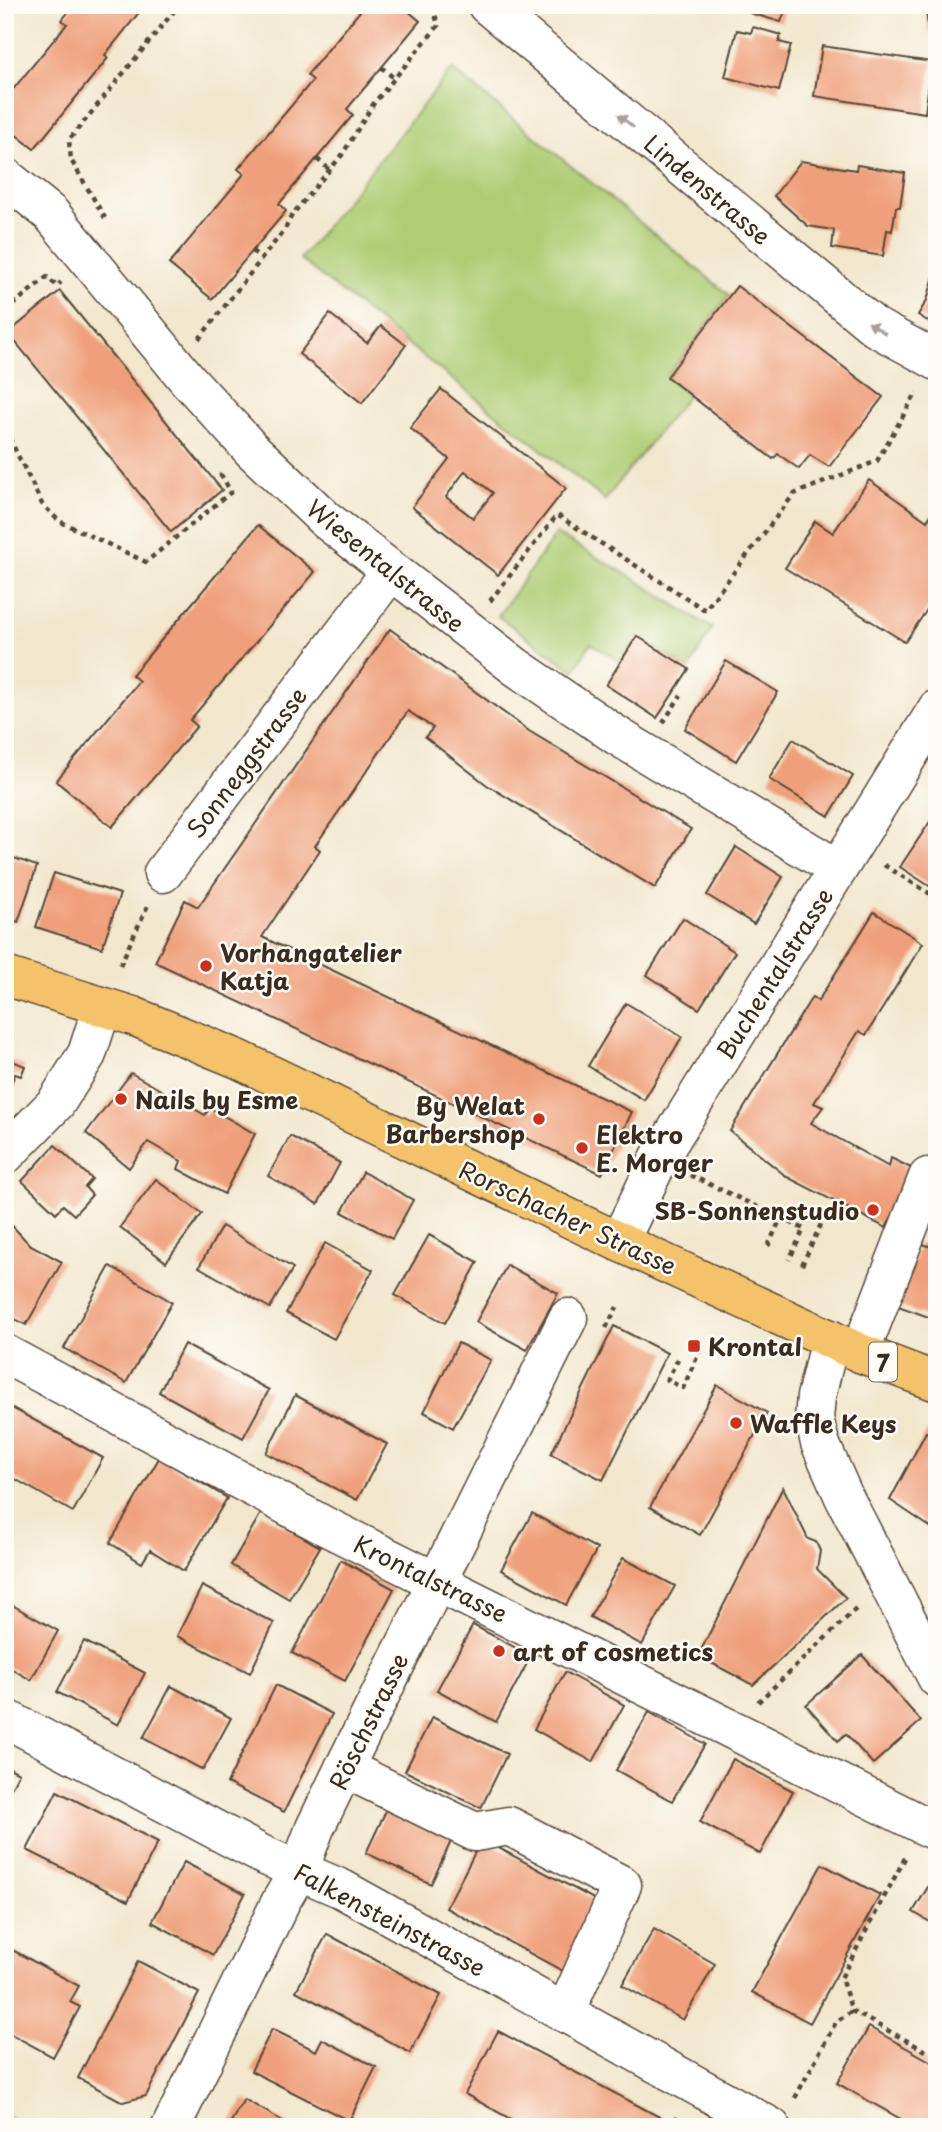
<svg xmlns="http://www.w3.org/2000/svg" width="942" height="2132" viewBox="0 0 942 2132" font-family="'Playpen Sans',sans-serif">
	<rect width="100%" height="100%" fill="#fdfcf7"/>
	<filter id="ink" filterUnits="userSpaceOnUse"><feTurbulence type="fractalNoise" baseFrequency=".0143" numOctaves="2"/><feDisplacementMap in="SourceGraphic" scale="14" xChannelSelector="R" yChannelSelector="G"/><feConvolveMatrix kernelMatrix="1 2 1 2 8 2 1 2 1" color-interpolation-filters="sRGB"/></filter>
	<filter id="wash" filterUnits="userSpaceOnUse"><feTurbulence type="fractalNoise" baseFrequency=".00686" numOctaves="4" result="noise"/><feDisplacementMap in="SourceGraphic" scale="28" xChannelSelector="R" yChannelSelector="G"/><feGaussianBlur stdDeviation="1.57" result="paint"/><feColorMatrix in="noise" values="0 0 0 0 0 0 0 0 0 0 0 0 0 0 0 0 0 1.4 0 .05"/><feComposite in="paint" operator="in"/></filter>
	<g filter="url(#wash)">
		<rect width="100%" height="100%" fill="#f2e7cd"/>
		<!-- green -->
		<g fill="#afcd74" stroke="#757c49" stroke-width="2">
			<polygon points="452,69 729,295 667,377 688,395 605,500 300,259"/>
			<polygon points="556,534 628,575 712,628 689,669 637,636 621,662 591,643 574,671 498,616"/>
		</g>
		<g id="blocks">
			<!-- building -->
			<g fill="#ef9f79" fill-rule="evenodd">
				<polygon points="74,5 145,5 105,55 108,58 34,149 5,126 5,99 67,24 62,20"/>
				<polygon points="365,5 401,5 420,21 347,109 353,115 279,204 286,211 212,299 169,264 244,174 238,169 313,80 307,75"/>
				<polygon points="753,5 787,5 781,22 750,13"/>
				<polygon points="925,5 937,5 937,31 929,32"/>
				<polygon points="753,27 781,35 779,42 791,45 779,91 725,77 737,30 751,33"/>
				<polygon points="822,46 932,62 925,113 814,96"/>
				<polygon points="801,161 856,170 857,165 905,173 900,207 896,207 892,231 887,230 883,256 832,248 834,230 808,226 774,196"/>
				<polygon points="937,266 937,327 918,315 927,300"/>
				<polygon points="737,286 883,397 829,467 810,455 799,469 778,454 773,459 667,377"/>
				<polygon points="60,291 222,490 171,532 8,333"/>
				<polygon points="330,314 367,343 381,326 406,345 362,403 299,354"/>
				<path d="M441,389L566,488L498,575L412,507L449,459L410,428ZM465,471L493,493L473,518L446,497Z"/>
				<polygon points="869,480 927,521 937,506 937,595 905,642 785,568 815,521 833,533"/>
				<polygon points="258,525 315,572 190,720 197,726 112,827 56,781 139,681 132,675"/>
				<polygon points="390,629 529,731 691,829 655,888 487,785 425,737 433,728 408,711 315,846 320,850 262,937 632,1112 602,1174 155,962 185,900 198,907"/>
				<polygon points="637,636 689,669 657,718 606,685"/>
				<polygon points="726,661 778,692 736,761 685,729"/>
				<polygon points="793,739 853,776 829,816 769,779"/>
				<polygon points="937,811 937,891 900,867"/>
				<polygon points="736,847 783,877 754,924 707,895"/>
				<polygon points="5,855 37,866 18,922 5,917"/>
				<polygon points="54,873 120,894 102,948 36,927"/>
				<polygon points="874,912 923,943 866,1035 859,1031 814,1103 823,1107 811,1123 889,1167 891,1158 917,1171 886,1228 787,1177 730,1131 812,997 818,1001"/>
				<polygon points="683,918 735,952 699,1009 647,975"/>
				<polygon points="626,1003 682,1037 644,1100 588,1066"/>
				<polygon points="5,1058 25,1066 21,1076 15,1074 8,1091 5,1090"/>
				<polygon points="131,1073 205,1115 210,1108 255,1134 224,1194 178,1169 181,1161 148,1142 129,1168 86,1133"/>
				<polygon points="290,1136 340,1163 318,1204 268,1176"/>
				<polygon points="55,1145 92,1179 85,1187 92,1195 74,1215 63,1205 56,1213 22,1181"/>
				<polygon points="363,1172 413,1200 392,1239 342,1212"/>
				<polygon points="156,1179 202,1214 166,1262 120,1227"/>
				<polygon points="5,1218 29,1244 62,1262 26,1325 5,1314"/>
				<polygon points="222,1226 293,1268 270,1308 199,1267"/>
				<polygon points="429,1235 478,1262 445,1323 395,1295"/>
				<polygon points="325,1243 373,1270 334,1339 286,1313"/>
				<polygon points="920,1243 937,1249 937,1320 898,1306"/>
				<polygon points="507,1265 558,1293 527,1350 476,1322"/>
				<polygon points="110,1266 172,1302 126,1383 64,1348"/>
				<polygon points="614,1326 667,1353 603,1480 551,1454"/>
				<polygon points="458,1343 491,1360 453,1428 424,1412"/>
				<polygon points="184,1344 269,1390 243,1438 159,1392"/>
				<polygon points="717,1385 767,1413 700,1535 650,1507"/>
				<polygon points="295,1395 387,1444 357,1500 266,1453"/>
				<polygon points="5,1404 103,1458 73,1512 8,1475 5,1480"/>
				<polygon points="926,1432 937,1435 936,1531 890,1500"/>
				<polygon points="159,1458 227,1498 184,1571 150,1550 142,1563 110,1543"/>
				<polygon points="783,1487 808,1539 816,1542 820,1551 817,1569 846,1598 753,1685 698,1656"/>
				<polygon points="261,1513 320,1547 289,1599 231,1565"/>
				<polygon points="532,1513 597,1549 566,1605 501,1570"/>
				<polygon points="623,1558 675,1586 642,1645 590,1617"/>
				<polygon points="341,1560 394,1589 345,1681 292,1653"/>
				<polygon points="202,1586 274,1623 250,1673 177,1636"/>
				<polygon points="5,1601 58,1631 31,1680 5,1665"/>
				<polygon points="473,1625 531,1656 496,1722 437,1690"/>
				<polygon points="84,1641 145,1673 118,1725 57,1692"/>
				<polygon points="862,1655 921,1721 873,1764 846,1734 838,1741 806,1705"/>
				<polygon points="565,1672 624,1705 593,1762 534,1729"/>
				<polygon points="276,1685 332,1714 284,1812 227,1783"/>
				<polygon points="171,1686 231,1718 203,1770 143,1738"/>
				<polygon points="649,1712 705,1744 672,1801 616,1770"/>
				<polygon points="432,1717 507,1754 481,1808 405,1771"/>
				<polygon points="733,1759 793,1791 760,1854 700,1822"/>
				<polygon points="5,1766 19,1773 5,1800"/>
				<polygon points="57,1791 158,1842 128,1901 27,1850"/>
				<polygon points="391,1800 456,1831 431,1884 366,1853"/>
				<polygon points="482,1839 605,1905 568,1974 446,1908"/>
				<polygon points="184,1862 245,1894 213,1955 152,1922"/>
				<polygon points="822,1864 880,1895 810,2023 752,1992"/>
				<polygon points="937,1872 937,1926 913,1912"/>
				<polygon points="654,1929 715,1964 683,2020 622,1985"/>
				<polygon points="327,1934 441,1995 410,2053 296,1991"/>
				<polygon points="5,1946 79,1986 70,2002 80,2007 53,2057 5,2031"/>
				<polygon points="138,1961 199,1993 146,2096 123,2102 78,2078"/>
				<polygon points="869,2027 937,2065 937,2127 915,2127 837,2083"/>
				<polygon points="272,2029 316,2051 322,2039 376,2067 349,2121 251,2071"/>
				<polygon points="498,2031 667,2121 664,2127 525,2127 465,2094"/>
				<polygon points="244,2099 293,2127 228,2127"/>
				<polygon points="5,2113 29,2127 5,2127"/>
			</g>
		</g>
	</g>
	<g filter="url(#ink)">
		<use href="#blocks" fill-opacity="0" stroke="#564638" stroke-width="2"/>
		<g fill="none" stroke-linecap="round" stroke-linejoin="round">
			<!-- minor casing -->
			<g stroke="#564638" stroke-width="41">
				<g id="minor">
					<polyline points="487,5 875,327 937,361"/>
					<polyline points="5,177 51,214 188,380 251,449 325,519 516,667 619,737 838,869"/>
					<polyline points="163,873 391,571"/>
					<polyline points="5,1155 56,1103 87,1054 102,1007"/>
					<polyline points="619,1242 660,1157 937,709"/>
					<polyline points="830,1339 816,1397 814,1418 820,1443 844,1497 937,1678"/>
					<polyline points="860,1353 928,1177 937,1179"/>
					<polyline points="5,1354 323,1525 937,1832"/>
					<polyline points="5,1718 263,1855 342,1889 771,2127"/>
					<polyline points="344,1768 475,1832 509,1826 622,1885 565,2013"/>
					<polyline points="171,2127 281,1901 299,1870 315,1828 344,1768 568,1318"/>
				</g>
			</g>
			<!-- major casing -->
			<g stroke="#564638" stroke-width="41">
				<polyline id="major" points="5,976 133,1016 238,1059 619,1242 860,1353 937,1382"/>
			</g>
			<!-- path -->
			<g stroke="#564638" stroke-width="4.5" stroke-dasharray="5 5" stroke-linecap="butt">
				<polyline points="381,67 394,78"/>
				<polyline points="317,159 329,169"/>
				<polyline points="105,218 71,160 69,140 179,5"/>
				<polyline points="252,251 261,258"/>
				<polyline points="5,311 47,277 57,286 61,282"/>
				<polyline points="199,339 285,229 292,215 342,155 374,103 438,26 433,5"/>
				<polyline points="5,429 42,504 59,521 146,562 231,492 221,475 223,474"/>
				<polyline points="490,601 557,515 705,610 794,494 877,461 917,392"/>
				<polyline points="663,723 681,695"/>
				<polyline points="884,865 937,898"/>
				<polyline points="120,965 148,905"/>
				<polyline points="690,1175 804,1229 789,1260"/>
				<polyline points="768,1246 781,1218"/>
				<polyline points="802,1265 823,1220"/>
				<polyline points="606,1328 617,1307"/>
				<polyline points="678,1359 667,1380 683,1388 702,1346"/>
				<polyline points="758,1702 858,1607"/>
				<polyline points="905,1858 841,1978 852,2011 926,2051"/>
				<polyline points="795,2098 836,2022 852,2011"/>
				<polyline points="672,2127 677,2117"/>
			</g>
			<!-- minor -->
			<use href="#minor" stroke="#fff" stroke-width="38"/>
			<!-- major -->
			<use href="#major" stroke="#f4c26a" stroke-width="38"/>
		</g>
		<!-- one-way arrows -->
		<defs><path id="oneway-solid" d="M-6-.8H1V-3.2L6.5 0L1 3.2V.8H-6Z" transform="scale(1.75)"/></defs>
		<g fill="#a79f9a">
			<use href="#oneway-solid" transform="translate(626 121) rotate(-140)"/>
			<use href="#oneway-solid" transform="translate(877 328) rotate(-147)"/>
		</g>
	</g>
	<!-- markers -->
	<g fill="#c8321e" stroke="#fdfcf7" stroke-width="2.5">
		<circle cx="206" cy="966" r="7"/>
		<circle cx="121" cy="1099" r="7"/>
		<circle cx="539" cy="1119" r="7"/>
		<circle cx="582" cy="1148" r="7"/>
		<circle cx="873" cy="1210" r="7"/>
		<rect x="687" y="1339" width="14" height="14" rx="3.5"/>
		<circle cx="736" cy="1423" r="7"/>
		<circle cx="499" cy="1651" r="7"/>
	</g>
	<g text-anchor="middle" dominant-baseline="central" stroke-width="5" stroke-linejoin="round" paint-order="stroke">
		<!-- shield labels -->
		<rect fill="#fdfcf7" stroke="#75695f" stroke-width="2" x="869" y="1342.5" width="28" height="39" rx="5"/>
		<g font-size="23" font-weight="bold" fill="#3b2a1e">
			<text x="883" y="1362">7</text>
		</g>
		<!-- street labels -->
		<g font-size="24" fill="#3b2a1e" stroke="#fdfcf7">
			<text transform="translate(708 189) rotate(40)">Lindenstrasse</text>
			<text transform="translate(386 565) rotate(39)">Wiesentalstrasse</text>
			<text transform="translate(246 762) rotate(-53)">Sonneggstrasse</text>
			<text transform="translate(774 973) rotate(-58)">Buchentalstrasse</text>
			<text transform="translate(568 1217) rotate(25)">Rorschacher Strasse</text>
			<text transform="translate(431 1578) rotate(26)">Krontalstrasse</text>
			<text transform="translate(368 1721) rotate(-64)">Röschstrasse</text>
			<text transform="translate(390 1919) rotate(28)">Falkensteinstrasse</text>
		</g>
		<!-- poi labels -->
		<g font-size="24" font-weight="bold" fill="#3b2a1e" stroke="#fdfcf7" text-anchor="start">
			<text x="220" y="952">Vorhangatelier<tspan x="220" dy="28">Katja</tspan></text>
			<text x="135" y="1099">Nails by Esme</text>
			<text x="525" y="1105" text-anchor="end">By Welat<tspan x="525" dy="28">Barbershop</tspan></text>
			<text x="596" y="1134">Elektro<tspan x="596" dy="28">E. Morger</tspan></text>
			<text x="859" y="1210" text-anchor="end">SB-Sonnenstudio</text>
			<text x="708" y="1346">Krontal</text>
			<text x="750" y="1423">Waffle Keys</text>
			<text x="513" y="1651">art of cosmetics</text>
		</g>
	</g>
	<!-- margin -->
	<rect width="942" height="2132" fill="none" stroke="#fdfcf7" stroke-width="28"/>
</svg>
